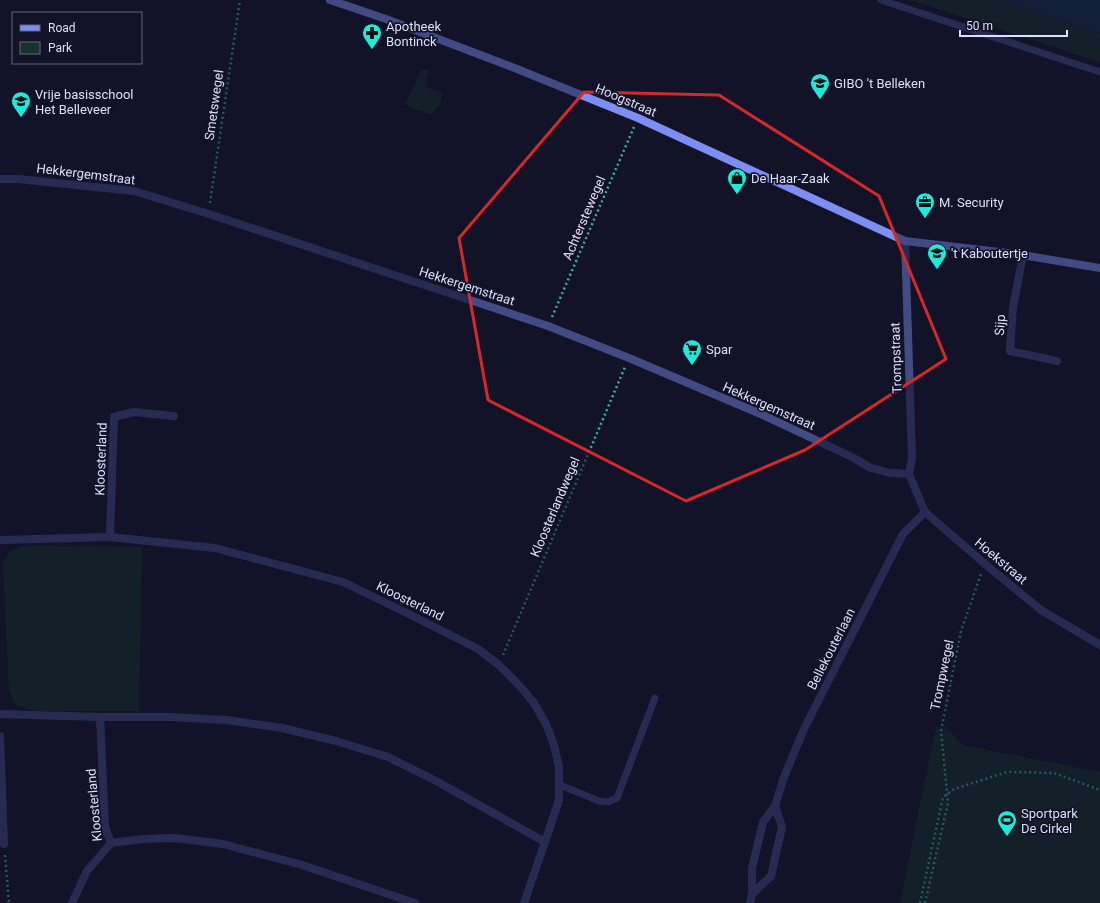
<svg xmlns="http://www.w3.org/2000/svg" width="1100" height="903" viewBox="0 0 1100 903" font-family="Roboto,sans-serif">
	<rect width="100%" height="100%" fill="#131328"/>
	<!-- green -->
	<g fill="#16322c">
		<polygon points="910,0 1002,0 1100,33 1100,62"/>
		<polygon points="422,69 429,70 425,82 426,87 442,93 441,103 431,115 410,107 405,104"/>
		<polygon points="22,546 142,547 139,711 34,711 16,705 9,691 3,562 10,551"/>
		<polygon points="936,727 949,729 962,745 1100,772 1100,903 900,903"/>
	</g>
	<!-- water -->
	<polygon fill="#122f48" points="1002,0 1100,0 1100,33"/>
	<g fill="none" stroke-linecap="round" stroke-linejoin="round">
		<!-- path -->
		<g stroke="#3bb296" stroke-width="2.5" stroke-dasharray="2 3" stroke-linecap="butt">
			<polyline points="210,203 240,0"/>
			<polyline points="552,317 634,127"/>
			<polyline points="503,655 625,367"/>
			<polyline points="5,855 9,903"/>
			<polyline points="920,903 943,797 954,789 1007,772 1054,773 1100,790"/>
			<polyline points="925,903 948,803 941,731 961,631 981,574"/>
		</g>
		<!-- service -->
		<g stroke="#424b83" stroke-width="7">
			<polyline points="881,0 1100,72"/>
			<polyline points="560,785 599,801 608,802 617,798 655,698"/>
		</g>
		<!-- minor -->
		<g stroke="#424b83" stroke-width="8">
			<polyline points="0,179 18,179 134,191 209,214 473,301 548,326 629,358 763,415 852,457 871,468 890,473 909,474"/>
			<polyline points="905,241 912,458 909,474"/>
			<polyline points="1023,255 1013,307 1010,351 1057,361"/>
			<polyline points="909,474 925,512 985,564 1041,610 1100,645"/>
			<polyline points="110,537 114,417 134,412 174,416"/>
			<polyline points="0,540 110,537 215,548 343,582 411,615 478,649 499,665 518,684 534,703 546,724 554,745 559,767 559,800 545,842 438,782 388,757 336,741 282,728 226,720 170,717 100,717 0,714"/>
			<polyline points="0,736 4,844"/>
			<polyline points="111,843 143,839 175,838 223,844 302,865 415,903"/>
			<polyline points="752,894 771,876 782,827 775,806"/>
			<polyline points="72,903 87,871 111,843 105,827 100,717"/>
			<polyline points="524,903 545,842"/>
			<polyline points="750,903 752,894 752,868 763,822 775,806 784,777 804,729 903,534 925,512"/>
		</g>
		<!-- secondary -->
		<polyline stroke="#7c8ef4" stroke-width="8" points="330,0 386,19 517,69 638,118 905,241 1016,254 1100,268"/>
	</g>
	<!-- marked area -->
	<path d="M0 0H1100V903H0ZM584,92L719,95L879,196L946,359L805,450L686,501L488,400L459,238Z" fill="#131328" fill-opacity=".55" fill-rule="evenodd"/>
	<path fill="none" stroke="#d62828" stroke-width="3" stroke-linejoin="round" d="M584,92L719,95L879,196L946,359L805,450L686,501L488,400L459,238Z"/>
	<!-- icons -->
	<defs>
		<g id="pharmacy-pin" transform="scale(1)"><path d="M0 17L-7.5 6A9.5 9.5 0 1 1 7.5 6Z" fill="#1aebdc" stroke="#131328"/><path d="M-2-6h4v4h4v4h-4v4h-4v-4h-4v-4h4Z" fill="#111"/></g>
		<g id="school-pin" transform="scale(1)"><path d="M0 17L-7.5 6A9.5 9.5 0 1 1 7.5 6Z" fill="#1aebdc" stroke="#131328"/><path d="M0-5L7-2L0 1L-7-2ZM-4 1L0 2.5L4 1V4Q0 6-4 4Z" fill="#111"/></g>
		<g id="shop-pin" transform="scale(1)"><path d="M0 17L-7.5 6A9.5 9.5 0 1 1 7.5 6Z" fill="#1aebdc" stroke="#131328"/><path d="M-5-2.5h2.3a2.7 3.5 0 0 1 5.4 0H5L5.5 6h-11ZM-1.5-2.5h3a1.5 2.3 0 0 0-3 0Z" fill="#111"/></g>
		<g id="office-pin" transform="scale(1)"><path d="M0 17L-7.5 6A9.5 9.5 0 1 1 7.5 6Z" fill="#1aebdc" stroke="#131328"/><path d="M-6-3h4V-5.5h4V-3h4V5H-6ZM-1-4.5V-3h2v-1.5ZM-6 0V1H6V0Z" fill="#111"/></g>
		<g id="supermarket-pin" transform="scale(1)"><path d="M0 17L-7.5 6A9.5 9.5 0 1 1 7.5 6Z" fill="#1aebdc" stroke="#131328"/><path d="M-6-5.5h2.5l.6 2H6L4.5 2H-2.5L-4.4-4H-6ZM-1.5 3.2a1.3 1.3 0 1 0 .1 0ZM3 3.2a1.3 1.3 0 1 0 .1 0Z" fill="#111"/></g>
		<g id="stadium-pin" transform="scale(1)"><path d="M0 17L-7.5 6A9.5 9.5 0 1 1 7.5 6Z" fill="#1aebdc" stroke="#131328"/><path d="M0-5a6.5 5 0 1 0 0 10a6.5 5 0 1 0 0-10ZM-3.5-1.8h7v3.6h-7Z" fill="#111"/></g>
	</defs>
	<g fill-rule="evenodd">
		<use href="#pharmacy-pin" x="372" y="33"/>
		<use href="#school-pin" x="820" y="83"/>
		<use href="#school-pin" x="21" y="101"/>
		<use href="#shop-pin" x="737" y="178"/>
		<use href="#office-pin" x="925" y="202"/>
		<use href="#school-pin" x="937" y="253"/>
		<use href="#supermarket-pin" x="692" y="349"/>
		<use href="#stadium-pin" x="1007" y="820"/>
	</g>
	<g text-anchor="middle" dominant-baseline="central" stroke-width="3.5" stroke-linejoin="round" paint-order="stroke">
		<!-- poi labels -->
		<g font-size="13" fill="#dddffc" stroke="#131328" text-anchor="start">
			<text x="386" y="26">Apotheek<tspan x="386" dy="15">Bontinck</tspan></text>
			<text x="834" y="83">GIBO 't Belleken</text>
			<text x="35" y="94">Vrije basisschool<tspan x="35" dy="15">Het Belleveer</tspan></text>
			<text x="751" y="178">De Haar-Zaak</text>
			<text x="939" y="202">M. Security</text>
			<text x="951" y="253">'t Kaboutertje</text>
			<text x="706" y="349">Spar</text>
			<text x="1021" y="813">Sportpark<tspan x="1021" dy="15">De Cirkel</tspan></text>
		</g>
		<!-- street labels -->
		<g font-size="13" fill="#dddffc" stroke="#131328">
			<text transform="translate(626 100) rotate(23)">Hoogstraat</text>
			<text transform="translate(214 105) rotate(-82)">Smetswegel</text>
			<text transform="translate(86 174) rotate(7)">Hekkergemstraat</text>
			<text transform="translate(584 218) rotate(-67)">Achterstewegel</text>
			<text transform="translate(467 286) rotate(18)">Hekkergemstraat</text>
			<text transform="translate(1000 325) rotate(-86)">Sijp</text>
			<text transform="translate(896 358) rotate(-92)">Trompstraat</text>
			<text transform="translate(769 406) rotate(24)">Hekkergemstraat</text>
			<text transform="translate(101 459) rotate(-88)">Kloosterland</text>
			<text transform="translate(555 507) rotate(-67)">Kloosterlandwegel</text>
			<text transform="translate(1001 561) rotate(40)">Hoekstraat</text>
			<text transform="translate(410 601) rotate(26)">Kloosterland</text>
			<text transform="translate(831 649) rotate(-63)">Bellekouterlaan</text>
			<text transform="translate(942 675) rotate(-78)">Trompwegel</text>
			<text transform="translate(94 805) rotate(-95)">Kloosterland</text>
		</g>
	</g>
	<!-- legend -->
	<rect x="12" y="12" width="130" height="52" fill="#131328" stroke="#64657d"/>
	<rect x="20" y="25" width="20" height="6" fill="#7c8ef4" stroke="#64657d"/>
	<text x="48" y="32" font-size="12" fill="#dddffc">Road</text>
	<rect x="20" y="42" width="20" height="12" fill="#16322c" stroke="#64657d"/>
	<text x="48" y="52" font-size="12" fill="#dddffc">Park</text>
	<!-- scale -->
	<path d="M960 30v6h107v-6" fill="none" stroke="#dddffc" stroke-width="2"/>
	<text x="966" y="30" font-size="12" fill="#dddffc" stroke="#131328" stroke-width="3" paint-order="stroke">50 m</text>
</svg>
